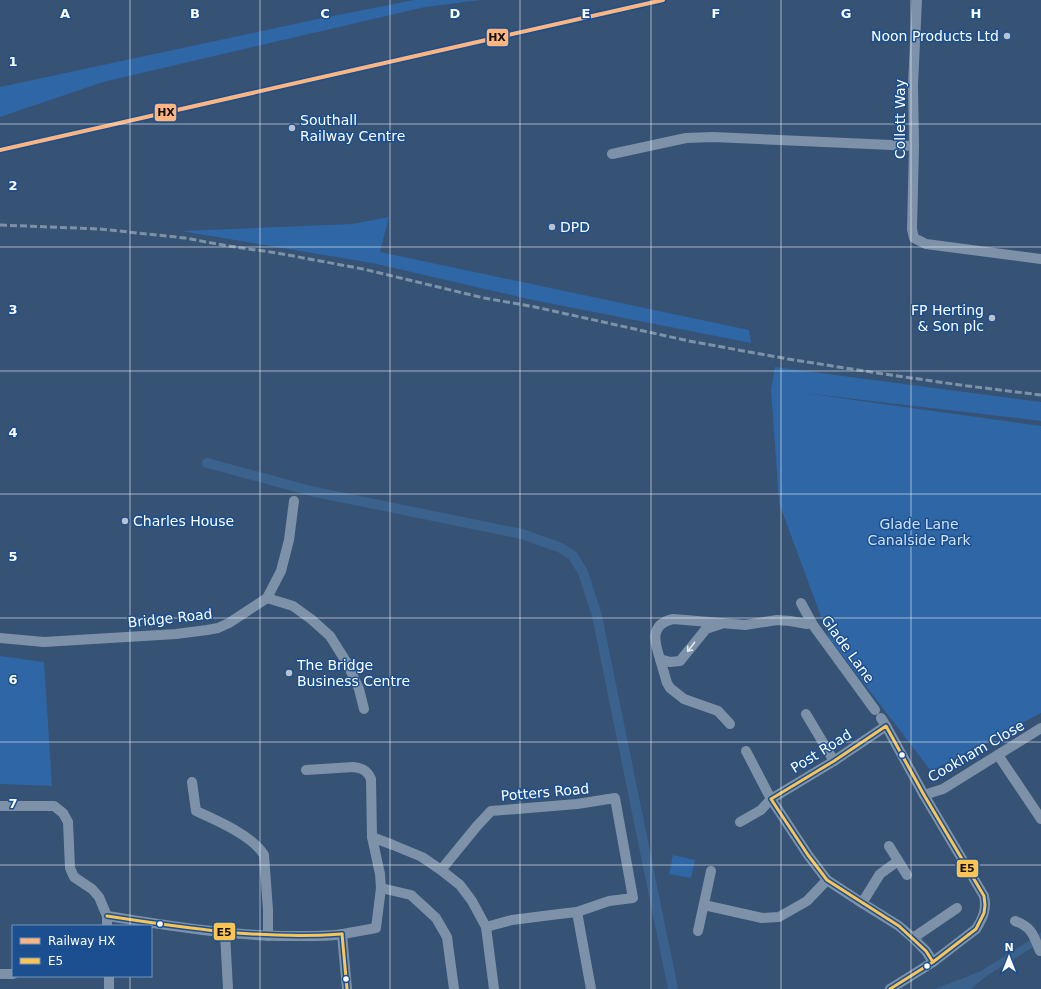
<svg xmlns="http://www.w3.org/2000/svg" width="1041" height="989" viewBox="0 0 1041 989" font-family="'DejaVu Sans',sans-serif">
	<rect width="100%" height="100%" fill="#365274"/>
	<!-- green -->
	<g fill="#2f66a5">
		<polygon points="414,0 481,0 425,7 103,82 0,117 0,87 313,20"/>
		<polygon points="389,217 380,252 749,330 751,343 533,300 372,263 181,231 352,224"/>
		<polygon points="775,367 1041,402 1041,421 804,393 1041,426 1041,713 931,771 829,638 779,503 771,389"/>
		<polygon points="0,656 44,662 52,786 0,784"/>
		<polygon points="673,855 695,860 691,878 669,874"/>
	</g>
	<!-- water -->
	<polygon fill="#3b618d" points="1041,932 1041,942 985,977 971,989 935,989 981,971 1038,935"/>
	<g fill="none" stroke-linecap="round" stroke-linejoin="round">
		<!-- canal -->
		<polyline stroke="#3b618d" stroke-width="10" points="207,463 315,492 522,534 561,548 573,556 583,572 597,616 673,989"/>
		<!-- street -->
		<g stroke="#7d92a8" stroke-width="10">
			<polyline points="917,0 913,85 914,146 912,229 914,238 926,244 1041,259"/>
			<polyline points="612,154 686,138 713,137 914,146"/>
			<polyline points="267,598 293,606 311,619 330,636 347,663 359,689 364,709"/>
			<polyline points="801,603 813,625 875,710"/>
			<path d="M721,624L706,629L680,661L670,662L660,659C654,641 650,624 673,619L745,625L777,620L790,621L807,624L811,622"/>
			<polyline points="0,638 44,642 176,634 207,630 218,628 229,623 267,598 281,571 289,540 294,501"/>
			<polyline points="660,659 667,683 670,688 684,699 718,711 730,724"/>
			<polyline points="806,714 834,761"/>
			<path d="M881,718L886,726L924,795L984,896C987,909 983,918 976,929L933,962L890,989"/>
			<polyline points="746,751 771,799 808,855 827,880 862,903 899,926 913,938 926,951 933,962"/>
			<polyline points="998,755 1041,819"/>
			<path d="M192,782L196,811C216,820 253,836 264,855L268,910V936"/>
			<polyline points="924,795 943,789 1041,728"/>
			<polyline points="0,806 54,806 63,813 68,822 70,868 74,877 92,889 99,897 107,916 107,926"/>
			<polyline points="740,822 761,810 771,799 834,761 886,726"/>
			<polyline points="372,837 393,845 422,857 441,870 460,885 472,901 486,927 494,989"/>
			<polyline points="889,846 907,875"/>
			<polyline points="441,870 477,826 491,811 577,804 615,798 633,898 609,901 577,912"/>
			<polyline points="381,888 411,895 436,918 447,937 454,989"/>
			<polyline points="862,903 880,874 898,861"/>
			<polyline points="704,905 762,918 779,917 807,901 827,880"/>
			<path d="M107,916C165,925 223,935 282,936C302,936 324,937 343,934C354,932 365,930 376,928L381,888L380,874L372,837L371,779C367,770 362,768 353,767L306,770"/>
			<path d="M1015,921C1033,928 1033,935 1040,951"/>
			<polyline points="486,927 512,920 559,914 577,912 591,989"/>
			<polyline points="698,931 711,871"/>
			<polyline points="225,933 228,989"/>
			<polyline points="342,934 347,989"/>
			<polyline points="913,938 957,908"/>
			<polyline points="0,974 13,974"/>
			<polyline points="109,989 109,976"/>
		</g>
		<!-- rail -->
		<polyline stroke="#7e92a7" stroke-width="3" stroke-dasharray="7 3" stroke-linecap="butt" points="0,225 100,229 185,238 228,246 277,253 363,269 484,298 535,307 689,341 788,359 877,373 960,385 1041,395"/>
		<!-- bus-1 casing -->
		<g stroke="#1b4f8f" stroke-width="6">
			<g id="bus-1">
				<polygon points="886,726 924,795 984,896 985,905 984,913 976,929 933,962 926,951 899,926 827,880 808,855 771,799 834,761"/>
				<path d="M107,916C185,928 263,940 342,934"/>
				<polyline points="342,934 347,989"/>
				<polyline points="890,989 933,962"/>
			</g>
		</g>
		<!-- bus-1 -->
		<use href="#bus-1" stroke="#fcc553" stroke-width="3"/>
		<!-- rail-1 casing -->
		<g stroke="#1b4f8f" stroke-width="7">
			<polyline id="rail-1" points="0,150 663,0"/>
		</g>
		<!-- rail-1 -->
		<use href="#rail-1" stroke="#ffb580" stroke-width="4"/>
	</g>
	<!-- one-way arrows -->
	<defs><path id="oneway-shaft" d="M-6 0H5M1.5-3L5.5 0L1.5 3" fill="none" stroke-width="1.6" stroke-linecap="round" stroke-linejoin="round"/></defs>
	<use stroke="#e5e9ee" href="#oneway-shaft" transform="translate(691 647) rotate(128)"/>
	<!-- grid -->
	<path fill="none" stroke="#fff" stroke-width="1" stroke-opacity="0.55" d="M130,0V926M260,0V989M390,0V989M520,0V989M651,0V989M781,0V989M911,0V989M0,124H1041M0,247H1041M0,371H1041M0,494H1041M0,618H1041M0,742H1041M0,865H1041M130,976V989"/>
	<!-- markers -->
	<g fill="#b9c2ce" stroke="#1b4f8f" stroke-width="1.5">
		<circle cx="1007" cy="36" r="4"/>
		<circle cx="292" cy="128" r="4"/>
		<circle cx="552" cy="227" r="4"/>
		<circle cx="992" cy="318" r="4"/>
		<circle cx="125" cy="521" r="4"/>
		<circle cx="289" cy="673" r="4"/>
	</g>
	<g fill="#fff" stroke="#1b4f8f" stroke-width="1.5">
		<circle cx="902" cy="755" r="3.5"/>
		<circle cx="160" cy="924" r="3.5"/>
		<circle cx="927" cy="966" r="3.5"/>
		<circle cx="346" cy="979" r="3.5"/>
	</g>
	<g text-anchor="middle" dominant-baseline="central" stroke-width="3" stroke-linejoin="round" paint-order="stroke">
		<!-- poi labels -->
		<g font-size="14" fill="#fff" stroke="#1b4f8f" text-anchor="start">
			<text x="999" y="36" text-anchor="end">Noon Products Ltd</text>
			<text x="300" y="120">Southall<tspan x="300" dy="16">Railway Centre</tspan></text>
			<text x="560" y="227">DPD</text>
			<text x="984" y="310" text-anchor="end">FP Herting<tspan x="984" dy="16">&amp; Son plc</tspan></text>
			<text x="133" y="521">Charles House</text>
			<text x="297" y="665">The Bridge<tspan x="297" dy="16">Business Centre</tspan></text>
		</g>
		<!-- street labels -->
		<g font-size="14" fill="#fff" stroke="#1b4f8f">
			<text transform="translate(900 119) rotate(-90)">Collett Way</text>
			<text transform="translate(170 618) rotate(-6)">Bridge Road</text>
			<text transform="translate(848 649) rotate(54)">Glade Lane</text>
			<text transform="translate(821 751) rotate(-32)">Post Road</text>
			<text transform="translate(976 751) rotate(-30)">Cookham Close</text>
			<text transform="translate(545 792) rotate(-5)">Potters Road</text>
		</g>
		<!-- park labels -->
		<g font-size="14" fill="#cfe3fa" stroke="#1b4f8f">
			<text x="919" y="524">Glade Lane<tspan x="919" dy="16">Canalside Park</tspan></text>
		</g>
	</g>
	<g font-size="13" text-anchor="middle" font-weight="bold" fill="#fff" stroke="#1b4f8f" stroke-width="3" stroke-linejoin="round" paint-order="stroke">
		<text x="65" y="18">A</text>
		<text x="195" y="18">B</text>
		<text x="325" y="18">C</text>
		<text x="455" y="18">D</text>
		<text x="586" y="18">E</text>
		<text x="716" y="18">F</text>
		<text x="846" y="18">G</text>
		<text x="976" y="18">H</text>
		<text x="13" y="66">1</text>
		<text x="13" y="190">2</text>
		<text x="13" y="314">3</text>
		<text x="13" y="437">4</text>
		<text x="13" y="561">5</text>
		<text x="13" y="684">6</text>
		<text x="13" y="808">7</text>
	</g>
	<g stroke="#1b4f8f" stroke-width="1.5">
		<rect x="486" y="28" width="23" height="19" rx="4" fill="#ffb580"/>
		<rect x="154" y="103" width="23" height="19" rx="4" fill="#ffb580"/>
		<rect x="956" y="859" width="23" height="19" rx="4" fill="#fcc553"/>
		<rect x="213" y="922" width="23" height="19" rx="4" fill="#fcc553"/>
	</g>
	<g font-size="11" text-anchor="middle" font-weight="bold" fill="#111">
		<text x="497" y="41">HX</text>
		<text x="166" y="116">HX</text>
		<text x="967" y="872">E5</text>
		<text x="224" y="936">E5</text>
	</g>
	<!-- legend -->
	<rect x="12" y="925" width="140" height="52" fill="#1b4f8f" stroke="#7695bc"/>
	<rect x="20" y="938" width="20" height="6" fill="#ffb580" stroke="#7695bc"/>
	<text x="48" y="945" font-size="12" fill="#ffffff">Railway HX</text>
	<rect x="20" y="958" width="20" height="6" fill="#fcc553" stroke="#7695bc"/>
	<text x="48" y="965" font-size="12" fill="#ffffff">E5</text>
	<!-- north arrow -->
	<g transform="translate(1009 957)" stroke="#1b4f8f" stroke-width="3" paint-order="stroke">
	<path d="M0-3L7 15L0 10L-7 15Z" fill="#ffffff"/>
	<text y="-6" font-size="11" font-weight="bold" text-anchor="middle" fill="#ffffff">N</text>
	</g>
</svg>
